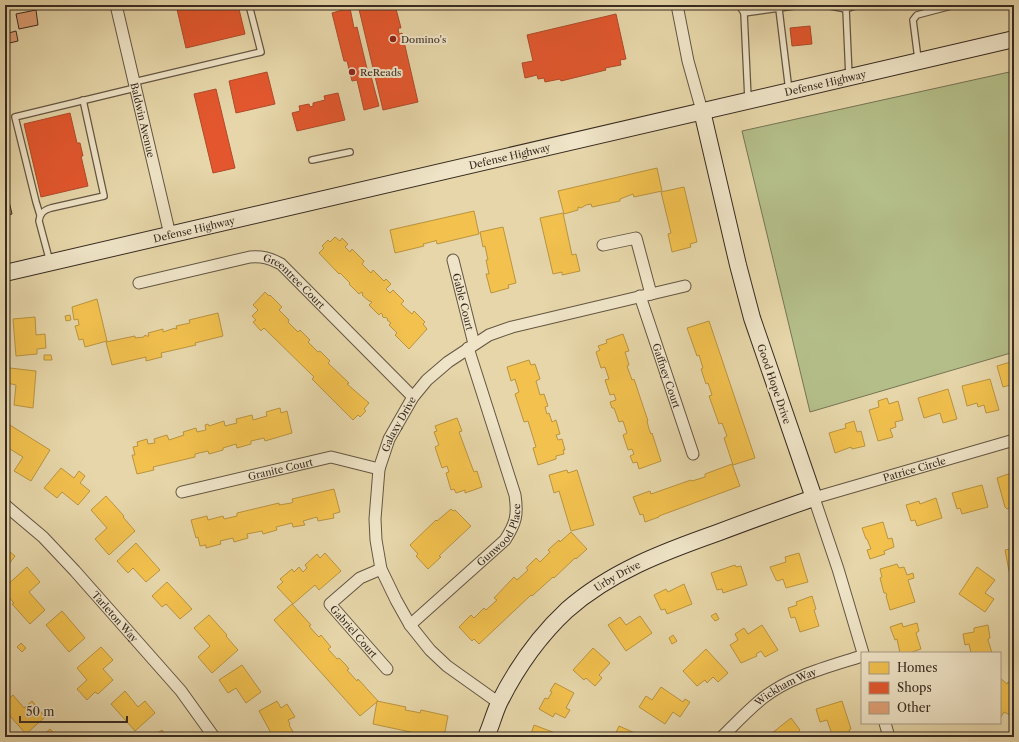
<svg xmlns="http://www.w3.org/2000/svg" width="1019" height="742" viewBox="0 0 1019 742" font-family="'Libre Caslon Text',serif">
	<rect width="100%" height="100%" fill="#e6d6a9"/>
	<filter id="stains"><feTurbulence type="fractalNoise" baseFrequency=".005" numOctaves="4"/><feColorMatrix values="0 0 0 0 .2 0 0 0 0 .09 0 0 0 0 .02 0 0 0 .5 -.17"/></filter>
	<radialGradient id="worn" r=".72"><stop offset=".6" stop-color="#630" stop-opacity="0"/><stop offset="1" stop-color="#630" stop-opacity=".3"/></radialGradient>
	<!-- green -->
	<polygon fill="#b4be89" stroke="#767455" points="1014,71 1014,352 810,412 742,131"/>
	<!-- homes -->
	<g fill="#f2c14e" stroke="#ba9440">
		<polygon points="657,168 662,191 634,197 633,194 620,199 620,201 592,207 591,204 586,205 581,208 578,207 578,210 564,214 558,191"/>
		<polygon points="684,187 697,242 690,244 691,247 672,252 668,234 671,233 661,192"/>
		<polygon points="474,211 479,234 437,244 436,240 435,241 423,244 424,246 395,253 390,230"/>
		<polygon points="563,213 572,255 576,254 580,271 562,275 562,272 553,274 540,218"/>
		<polygon points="503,227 516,283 508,285 509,288 491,293 486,274 489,274 486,260 488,260 485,246 483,247 480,232"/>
		<polygon points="335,237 340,241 342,238 348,244 345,247 350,252 352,249 364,261 362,264 371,273 373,270 384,281 386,279 391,284 386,289 390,293 393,290 404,301 401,304 412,314 414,311 425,322 423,324 427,329 409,349 395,335 397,333 389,325 391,323 387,320 388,319 385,317 384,318 382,316 383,315 381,313 379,315 369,305 372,302 370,301 369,301 362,295 363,294 362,292 359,294 349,284 350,283 340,273 339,274 319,253 324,248 322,246 328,240 330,242"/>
		<polygon points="265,292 269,296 270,295 282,307 279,310 289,320 288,322 298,332 300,330 310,340 308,342 318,352 320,351 330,361 328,363 349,383 347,384 369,403 364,409 366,411 360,417 358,415 353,420 312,379 314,377 264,328 261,331 253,322 256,320 252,316 258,310 253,305"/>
		<polygon points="97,299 107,341 85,347 83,339 79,340 75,326 79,325 78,319 74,320 72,307"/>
		<polygon points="218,313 223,336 195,343 196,345 161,353 162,357 146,361 146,357 112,365 106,342 135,336 135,338 144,337 144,336 146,335 146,336 149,336 148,333 163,329 163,332 175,328 175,329 177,329 176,326 190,323 189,320"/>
		<polygon points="70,315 71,320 66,321 65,316"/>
		<polygon points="35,317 36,335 45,334 46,348 37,349 37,354 16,356 13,319"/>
		<polygon points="709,321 755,458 733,465 724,438 727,436 722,423 719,424 709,396 712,395 708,383 706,384 701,369 703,368 699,355 697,356 687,328"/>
		<polygon points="623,334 629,351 625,352 629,365 627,366 632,380 634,379 648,421 647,421 649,429 651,434 652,433 661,461 639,469 637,462 633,463 630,456 634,454 632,449 628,450 623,435 627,433 623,421 619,422 614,408 612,408 610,402 616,400 614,394 610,395 605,380 609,379 605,367 601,368 596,352 600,350 598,346 607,343 606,340"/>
		<polygon points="44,355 51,355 52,360 44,360"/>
		<polygon points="529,360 531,365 535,364 540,379 536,381 540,395 544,394 548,406 545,407 547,414 549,413 552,422 556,420 560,434 556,435 558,440 562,439 565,450 563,450 564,454 556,456 556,459 538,465 533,448 536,447 528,421 524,422 515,394 519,392 515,379 511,381 507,367"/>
		<polygon points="1014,361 1014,384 1003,387 997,366"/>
		<polygon points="10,368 36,371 33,408 14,405 16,385 7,383"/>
		<polygon points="990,379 999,410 986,413 984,405 978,407 977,403 967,406 962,386"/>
		<polygon points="948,389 957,419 943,423 940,413 924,418 918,398"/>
		<polygon points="887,398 889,404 898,401 903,420 895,422 896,427 890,429 893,437 878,441 869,410 879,407 878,401"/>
		<polygon points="280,408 281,413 287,411 292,433 265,441 264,438 251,441 251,444 237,448 236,444 223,448 223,450 209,454 208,451 199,453 195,454 195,457 153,467 154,470 137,474 132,455 135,455 133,447 138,446 137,442 147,439 148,444 155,443 154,439 167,435 169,440 184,435 183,432 196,428 197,432 206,430 205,425 208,424 209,426 224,421 225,426 237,423 236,419 252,415 253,420 267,416 266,412"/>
		<polygon points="457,418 462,431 459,432 469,459 474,472 477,471 482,487 465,493 465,490 456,493 454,489 451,490 446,473 449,472 447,466 442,468 435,447 439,445 434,432 437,431 435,426"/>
		<polygon points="854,421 857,432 861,431 865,446 852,449 851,447 835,453 829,433 846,428 845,424"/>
		<polygon points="5,422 50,450 31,481 14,471 23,457 5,446"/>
		<polygon points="732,464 740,486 659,516 659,517 645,522 643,514 640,515 633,497 650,491 651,494 691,480 692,481 705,477 705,474"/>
		<polygon points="61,468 74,478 79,471 85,476 80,483 90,491 78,505 62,492 57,498 44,488"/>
		<polygon points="567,470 568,473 577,470 594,525 571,531 559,491 554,493 549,475"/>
		<polygon points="1011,473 1014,481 1014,506 1007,509 1005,507 997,478"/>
		<polygon points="982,485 988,507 962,514 960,508 957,509 952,493"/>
		<polygon points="334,489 340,512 333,514 334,518 318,521 317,517 303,521 305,525 293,527 292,523 276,527 277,530 263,534 262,531 247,534 248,538 234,542 233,538 220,541 221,544 206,548 206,545 200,546 198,537 196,538 191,520 207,516 208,520 223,516 224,519 237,516 237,513 279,503 279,505 291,503 293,502 292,499"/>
		<polygon points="106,496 124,516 123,517 135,531 109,555 95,539 107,528 91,510"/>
		<polygon points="936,498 942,518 917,526 915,520 911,521 906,505 919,501 920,504"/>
		<polygon points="451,509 453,511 455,510 471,526 439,556 441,557 428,569 416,556 418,554 410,545 436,520 437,521"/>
		<polygon points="883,522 888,539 892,538 894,547 884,551 885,554 870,559 867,550 871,549 867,539 866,539 862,528"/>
		<polygon points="571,532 587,549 576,559 575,558 554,578 553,577 532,596 531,595 479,644 474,639 472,641 459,627 471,615 474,618 484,608 486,610 497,600 494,598 514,577 517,580 528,570 526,568 536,558 540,562 550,552 548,550 559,540 560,542"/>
		<polygon points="136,543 160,570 146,582 133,568 128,573 117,561"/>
		<polygon points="5,548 15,556 5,569"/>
		<polygon points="1014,548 1014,575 1010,576 1005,550"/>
		<polygon points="325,553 341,571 319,590 315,585 293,604 277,587 283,582 280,579 292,569 294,572 299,567 303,572 307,568 305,565 317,554 320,558"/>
		<polygon points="799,553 808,582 786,588 783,579 778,581 776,580 770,567 786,562 785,557"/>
		<polygon points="897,564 899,568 904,567 907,575 913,573 914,578 908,580 915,602 890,610 886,596 887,595 886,593 884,593 880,578 882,577 880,569"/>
		<polygon points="735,565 736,567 741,566 747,585 723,593 722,589 717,590 711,573"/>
		<polygon points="27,567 40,582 29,592 45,610 30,624 12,604 14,603 5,593 5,587"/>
		<polygon points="977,567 995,580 985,593 994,599 985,612 959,594"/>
		<polygon points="167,582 192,609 180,619 166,604 162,607 152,596"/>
		<polygon points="684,584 692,604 667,614 665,609 661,610 654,595 666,589 668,592"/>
		<polygon points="812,596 816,609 814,610 819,626 800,632 795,617 791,618 788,608 797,605 796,602"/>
		<polygon points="292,604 311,625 309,626 315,633 319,637 321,635 331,647 328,649 337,659 339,658 345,664 349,669 347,670 357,681 358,679 378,701 360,716 274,620"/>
		<polygon points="62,611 85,638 69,652 46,625"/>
		<polygon points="716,613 719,619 715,621 711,616"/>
		<polygon points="209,615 227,635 226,636 238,650 212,673 198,657 210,646 194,628"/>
		<polygon points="640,616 652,633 626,651 608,625 620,617 626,625"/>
		<polygon points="902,623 903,627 917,623 919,631 916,633 921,649 909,653 900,653 897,639 895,640 890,627"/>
		<polygon points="762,625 778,650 765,657 761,651 756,654 757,656 741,663 730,645 738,640 735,634 744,628 748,634"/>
		<polygon points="988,625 990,638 988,639 988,640 992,653 971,653 969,644 965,645 963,634 974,632 974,628"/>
		<polygon points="673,635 677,641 672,644 669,638"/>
		<polygon points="21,643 26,648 22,652 17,647"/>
		<polygon points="101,647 113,660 103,669 113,680 98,694 95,692 87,700 77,689 87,680 77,668"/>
		<polygon points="593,648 610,663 599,675 602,678 595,686 586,678 584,680 573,670"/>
		<polygon points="706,649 728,673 718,682 713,677 707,683 705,680 697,686 683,671"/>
		<polygon points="242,665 261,692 246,703 236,688 228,693 219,680"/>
		<polygon points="1000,678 1007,684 1008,682 1014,685 1014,713 1012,716 1004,712 1001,717 1000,716"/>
		<polygon points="555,683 574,693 566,708 570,710 565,718 555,713 553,717 539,709 545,698 548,699 549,697 552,692 550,691"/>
		<polygon points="661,687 683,702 685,699 690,702 680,717 673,712 665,724 639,707 646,696 652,700"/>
		<polygon points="125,691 138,707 145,701 155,713 135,731 111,704"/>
		<polygon points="13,695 24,708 32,701 45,717 26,734 10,716 6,720 5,719 5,702"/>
		<polygon points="277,701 281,708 287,704 295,717 288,720 290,724 289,725 296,737 263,737 271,733 259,711"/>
		<polygon points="377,701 406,707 405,710 416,712 420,713 421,710 448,716 444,737 434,737 373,724"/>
		<polygon points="842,701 851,729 849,730 851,737 833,737 827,720 820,722 816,709"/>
		<polygon points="791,718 800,730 797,733 800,737 767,737"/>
		<polygon points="534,725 558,734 557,737 530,737"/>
		<polygon points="619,726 644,737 614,737"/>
		<polygon points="50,729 57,737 41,737"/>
		<polygon points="162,730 167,737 151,737"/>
	</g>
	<!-- shops -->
	<g fill="#e4572e" stroke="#b04a2a">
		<polygon points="176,5 238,5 245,34 186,48"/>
		<polygon points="358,5 395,5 401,28 398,28 399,34 402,33 418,102 383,110"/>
		<polygon points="350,8 354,28 357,27 369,77 371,76 379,106 364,110 357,80 352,81 347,61 344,61 332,13"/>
		<polygon points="616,14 626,59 620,60 621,65 605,68 606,70 561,81 560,79 545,82 544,78 538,79 537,75 525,78 522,63 533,61 527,35"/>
		<polygon points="810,26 812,44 792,46 790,28"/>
		<polygon points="267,72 275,104 236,113 229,81"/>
		<polygon points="216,89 235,168 213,173 194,94"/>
		<polygon points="338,93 345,120 297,131 292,113 300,111 299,106 309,104 310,107 313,106 313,103 325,100 324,96"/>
		<polygon points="70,113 77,143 80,143 83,156 81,156 88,186 41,197 24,124"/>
	</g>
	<!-- building -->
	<g fill="#e0a175" stroke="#382b21">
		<polygon points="36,10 38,25 19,29 16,14"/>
		<polygon points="16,31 18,41 5,44 5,34"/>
		<polygon points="5,184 12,214 5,216"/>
	</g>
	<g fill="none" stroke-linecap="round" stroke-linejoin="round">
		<!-- lane casing -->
		<g stroke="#645643" stroke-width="8">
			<g id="lane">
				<polyline points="739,5 744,13"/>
				<polyline points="825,5 846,9 849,77"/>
				<polyline points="779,9 789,91"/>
				<polyline points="846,9 858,5"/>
				<polyline points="918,59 913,20 917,15 955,5"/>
				<polyline points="134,82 261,52 249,5"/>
				<polyline points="748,99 744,13 801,5"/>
				<polyline points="312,160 350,152"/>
				<polyline points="40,215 36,202 15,117 135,88"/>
				<path d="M50,262L39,221C40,213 44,210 51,208L104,196L83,100"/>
			</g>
		</g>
		<!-- street casing -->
		<g stroke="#645643" stroke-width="13">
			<g id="street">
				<path id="s1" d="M116,5L170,235"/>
				<polyline points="677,5 688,61 702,111"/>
				<polyline points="603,245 636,238 651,294"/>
				<path id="s2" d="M453,260L474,344"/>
				<path id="s3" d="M139,283L250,257C262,256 270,258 281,264L413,397"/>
				<path id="s4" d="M640,296L693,454"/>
				<path id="s5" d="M182,492L331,457L379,469"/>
				<path id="s6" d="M5,505L43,537L75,571L181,691L214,737"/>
				<path id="s7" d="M381,569L360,578L330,604L387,669"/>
				<path id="s8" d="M410,625L505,540C516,523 518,515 515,495L468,348"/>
				<path id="s9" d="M863,653L838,569L814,498L1014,440"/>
				<path id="s10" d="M499,703L447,666L430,650L410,625L396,600L381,569L376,540L375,519L379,469L389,439L413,397L427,380L448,362L489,335L512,327L685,286"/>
				<polyline points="885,723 889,737"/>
				<path id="s11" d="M722,737C735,724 748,710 763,698C791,676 828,667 862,656"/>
			</g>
		</g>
		<!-- secondary casing -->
		<g stroke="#382b21" stroke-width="18">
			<g id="secondary">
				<path id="s12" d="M5,273L1014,39"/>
				<path id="s13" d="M486,737C491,726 494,714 499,703C516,669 539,636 567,610C610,572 663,552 717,533C749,521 781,509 814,498L752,318L738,265L702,111"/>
			</g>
		</g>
		<!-- lane -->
		<use href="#lane" stroke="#efe4c7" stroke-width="5.5"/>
		<!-- street -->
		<use href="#street" stroke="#efe4c7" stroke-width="11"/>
		<!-- secondary -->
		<use href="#secondary" stroke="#efe4c7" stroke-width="16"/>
	</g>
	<!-- markers -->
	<g fill="#8f2418" stroke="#efe4c7" stroke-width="1.5">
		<circle cx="393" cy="39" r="4"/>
		<circle cx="352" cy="72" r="4"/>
	</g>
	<g text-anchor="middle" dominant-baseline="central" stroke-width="4" stroke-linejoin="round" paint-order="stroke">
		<!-- poi labels -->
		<g font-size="10" fill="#382b21" stroke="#efe4c7" text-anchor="start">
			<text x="401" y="39">Domino's</text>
			<text x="360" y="72">ReReads</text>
		</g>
		<!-- street labels -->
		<g font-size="10" fill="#382b21" stroke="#efe4c7">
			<text stroke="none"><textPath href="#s12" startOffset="842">Defense Highway</textPath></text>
			<text stroke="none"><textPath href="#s1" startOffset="118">Baldwin Avenue</textPath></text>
			<text stroke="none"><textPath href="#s12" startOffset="518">Defense Highway</textPath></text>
			<text stroke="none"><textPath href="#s12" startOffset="194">Defense Highway</textPath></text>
			<text stroke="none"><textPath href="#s3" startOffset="167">Greentree Court</textPath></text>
			<text stroke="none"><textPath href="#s2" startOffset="43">Gable Court</textPath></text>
			<text stroke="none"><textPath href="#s4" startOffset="84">Gaffney Court</textPath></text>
			<text transform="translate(774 384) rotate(71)">Good Hope Drive</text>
			<text stroke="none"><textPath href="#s10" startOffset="332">Galaxy Drive</textPath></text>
			<text stroke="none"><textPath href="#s5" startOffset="101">Granite Court</textPath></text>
			<text stroke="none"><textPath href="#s9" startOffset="267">Patrice Circle</textPath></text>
			<text stroke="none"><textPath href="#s8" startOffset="129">Gunwood Place</textPath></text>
			<text stroke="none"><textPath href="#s13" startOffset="213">Urby Drive</textPath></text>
			<text stroke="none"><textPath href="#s6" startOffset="157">Tarleton Way</textPath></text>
			<text stroke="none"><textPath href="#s7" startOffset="99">Gabriel Court</textPath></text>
			<text stroke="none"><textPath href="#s11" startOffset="82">Wickham Way</textPath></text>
		</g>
	</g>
	<!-- margin -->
	<rect width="1019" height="742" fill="none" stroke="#e6d6a9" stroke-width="20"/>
	<rect x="6" y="6" width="1007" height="730" fill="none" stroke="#382b21" stroke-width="2"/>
	<rect x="10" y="10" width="999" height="722" fill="none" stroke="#382b21"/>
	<!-- legend -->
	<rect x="861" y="652" width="140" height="72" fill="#efe4c7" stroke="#a69a85"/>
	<rect x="869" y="662" width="20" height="12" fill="#f2c14e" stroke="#a69a85"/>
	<text x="897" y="672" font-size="12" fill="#382b21">Homes</text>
	<rect x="869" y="682" width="20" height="12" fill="#e4572e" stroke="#a69a85"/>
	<text x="897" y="692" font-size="12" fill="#382b21">Shops</text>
	<rect x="869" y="702" width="20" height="12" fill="#e0a175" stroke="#a69a85"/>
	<text x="897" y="712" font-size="12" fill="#382b21">Other</text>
	<!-- scale -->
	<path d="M20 716v6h107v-6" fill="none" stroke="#382b21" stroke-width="2"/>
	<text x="26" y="716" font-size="12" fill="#382b21" stroke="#efe4c7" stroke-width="3" paint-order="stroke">50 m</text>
	<rect width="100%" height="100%" filter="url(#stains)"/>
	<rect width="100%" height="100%" fill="url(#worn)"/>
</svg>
